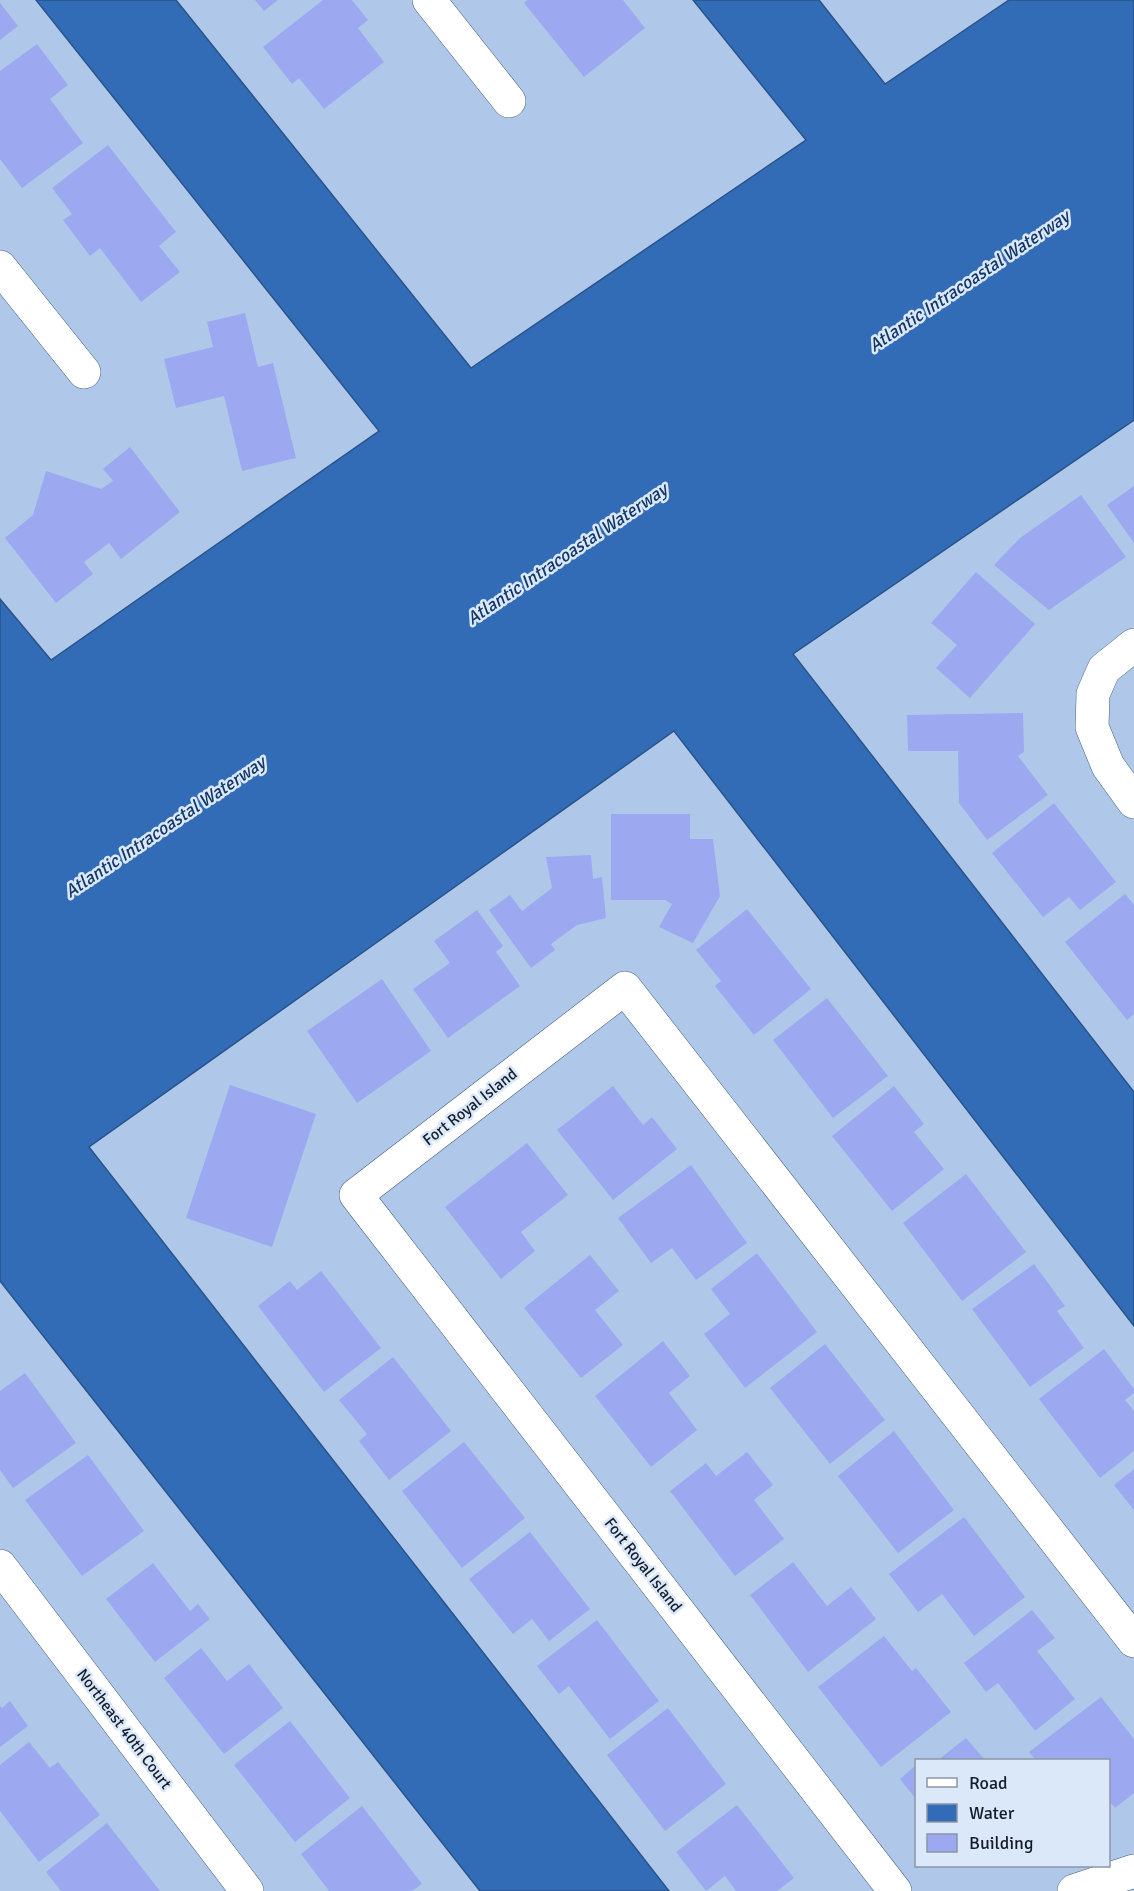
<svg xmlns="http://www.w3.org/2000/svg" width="1134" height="1891" viewBox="0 0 1134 1891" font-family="Signika,sans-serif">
	<rect width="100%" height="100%" fill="#afc8ea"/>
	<!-- water -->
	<polygon fill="#336cb6" stroke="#29548b" stroke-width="1.5" points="36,0 176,0 471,368 806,140 693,0 819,0 885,84 1009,0 1134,0 1134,420 793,654 1134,1092 1134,1326 674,731 89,1147 669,1891 480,1891 0,1281 0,599 51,660 379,431"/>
	<!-- building -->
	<g fill="#9ca9f0">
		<polygon points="255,0 278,0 264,11"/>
		<polygon points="323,0 352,0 368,20 358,28 384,62 324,109 299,78 292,84 263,47"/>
		<polygon points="527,0 623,0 645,28 584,77 524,3"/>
		<polygon points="0,3 18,26 0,40"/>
		<polygon points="37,44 68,85 50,99 83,143 22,188 0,159 0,71"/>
		<polygon points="108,145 176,232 159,246 180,272 141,302 100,248 90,256 63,220 72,214 52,188"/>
		<polygon points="245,313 258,367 273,363 296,458 242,471 224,396 176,408 164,359 213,347 207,322"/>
		<polygon points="130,447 180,512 121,559 109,543 84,562 93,574 56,603 5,538 33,515 46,471 101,489 113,481 103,469"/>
		<polygon points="1134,486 1134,543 1107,505"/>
		<polygon points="1081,495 1126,557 1049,610 994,565 1020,538"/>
		<polygon points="976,572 1035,624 970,698 936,668 957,645 931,623"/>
		<polygon points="1023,713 1024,752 1018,756 1048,795 987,840 959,803 958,751 908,751 907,715"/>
		<polygon points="1054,803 1116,882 1080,910 1069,897 1043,917 992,853"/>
		<polygon points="611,814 690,814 690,839 713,839 720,896 693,943 659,927 672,904 665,900 611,900"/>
		<polygon points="591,855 593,879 602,877 606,918 577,925 551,944 555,950 531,968 489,910 510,895 522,911 552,888 546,857"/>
		<polygon points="1125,894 1134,905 1134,1014 1127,1020 1065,942"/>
		<polygon points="747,909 811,989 754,1035 715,986 721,981 696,950"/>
		<polygon points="477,910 503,946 496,952 520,986 448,1038 413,989 450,963 434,941"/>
		<polygon points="382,979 431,1051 357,1103 307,1031"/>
		<polygon points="827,998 888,1076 833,1118 773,1040"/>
		<polygon points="230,1085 316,1114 272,1247 186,1218"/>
		<polygon points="613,1086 643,1125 652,1117 677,1149 613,1200 557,1130"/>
		<polygon points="894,1086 924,1124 914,1132 944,1169 892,1211 832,1136"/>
		<polygon points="527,1143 568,1195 521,1232 535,1251 501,1279 445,1207"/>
		<polygon points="691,1165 747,1243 696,1280 672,1248 651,1263 618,1218"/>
		<polygon points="966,1174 1026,1252 962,1301 903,1223"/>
		<polygon points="757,1253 817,1332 745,1388 704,1334 730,1314 711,1289"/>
		<polygon points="590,1255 619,1291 595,1310 623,1345 581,1378 524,1308"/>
		<polygon points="1034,1264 1065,1306 1057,1311 1084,1348 1030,1387 972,1309"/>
		<polygon points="321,1271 381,1348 324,1392 258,1306 290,1281 297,1290"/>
		<polygon points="663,1341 690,1376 669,1393 697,1430 651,1467 595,1396"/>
		<polygon points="825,1344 885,1420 830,1464 770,1388"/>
		<polygon points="1104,1349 1134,1389 1134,1393 1125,1400 1134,1411 1134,1451 1100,1478 1039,1399"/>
		<polygon points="393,1357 451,1431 389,1480 359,1441 367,1434 339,1400"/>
		<polygon points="25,1373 76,1443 13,1488 0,1470 0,1391"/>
		<polygon points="894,1431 954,1510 898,1553 838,1476"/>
		<polygon points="464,1442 525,1518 462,1568 402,1491"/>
		<polygon points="747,1452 773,1485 754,1500 784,1539 735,1576 670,1491 706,1463 716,1476"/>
		<polygon points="88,1455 144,1531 82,1576 25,1500"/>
		<polygon points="1134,1469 1134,1510 1114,1485"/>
		<polygon points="964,1517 1025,1597 974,1636 942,1594 918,1612 889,1574"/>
		<polygon points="530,1532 590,1609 549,1641 532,1619 513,1634 469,1579"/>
		<polygon points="793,1562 827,1606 851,1587 876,1619 808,1672 750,1595"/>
		<polygon points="153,1563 190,1611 198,1604 210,1619 155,1662 106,1599"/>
		<polygon points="1032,1610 1055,1638 1037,1651 1075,1699 1035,1731 998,1683 986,1692 964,1663"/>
		<polygon points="597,1620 659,1701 610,1739 569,1686 559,1694 537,1666"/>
		<polygon points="884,1636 912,1671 916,1668 951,1712 881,1767 818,1687"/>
		<polygon points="201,1648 227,1681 249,1664 283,1708 224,1754 164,1678"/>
		<polygon points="1101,1697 1134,1739 1134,1793 1115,1808 1108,1800 1108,1760 1036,1760 1029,1752"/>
		<polygon points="10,1701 28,1726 0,1747 0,1706 2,1708"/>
		<polygon points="668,1708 726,1784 665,1831 607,1755"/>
		<polygon points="290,1721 350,1798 295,1842 234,1765"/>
		<polygon points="966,1738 985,1760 938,1760"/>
		<polygon points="29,1742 50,1768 58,1762 100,1815 39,1862 0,1811 0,1765"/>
		<polygon points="916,1765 916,1799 900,1779"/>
		<polygon points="737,1805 794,1878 777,1891 736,1891 725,1876 706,1891 676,1852"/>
		<polygon points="362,1806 422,1884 412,1891 329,1891 301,1854"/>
		<polygon points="107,1823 160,1891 61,1891 46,1872"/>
	</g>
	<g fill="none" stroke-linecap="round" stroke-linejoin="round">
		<!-- minor casing -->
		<g stroke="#495f7d" stroke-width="34">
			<g id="minor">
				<polyline points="429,0 509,101"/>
				<polyline points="0,267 84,372"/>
				<polyline points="1134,645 1104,669 1093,694 1092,727 1108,766 1134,802"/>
				<polyline points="0,1566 247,1891"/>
				<polyline points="895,1891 356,1195 625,988 1134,1641"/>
				<polyline points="1074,1891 1134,1871"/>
			</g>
		</g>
		<!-- minor -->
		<use href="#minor" stroke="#fff" stroke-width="33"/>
	</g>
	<g text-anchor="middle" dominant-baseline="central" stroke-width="5" stroke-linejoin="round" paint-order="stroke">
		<!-- street labels -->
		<g font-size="16" fill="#131c28" stroke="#dbe8f9">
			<text transform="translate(470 1107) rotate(-38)">Fort Royal Island</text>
			<text transform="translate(643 1565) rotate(52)">Fort Royal Island</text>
			<text transform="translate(124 1729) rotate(53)">Northeast 40th Court</text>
		</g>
		<!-- water labels -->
		<g font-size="18" font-style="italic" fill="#103768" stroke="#dbe8f9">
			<text transform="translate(969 281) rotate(-34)">Atlantic Intracoastal Waterway</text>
			<text transform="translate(567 554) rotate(-34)">Atlantic Intracoastal Waterway</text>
			<text transform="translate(165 827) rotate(-34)">Atlantic Intracoastal Waterway</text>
		</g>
	</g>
	<!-- legend -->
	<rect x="915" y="1759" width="195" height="108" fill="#dbe8f9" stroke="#8b96a5" stroke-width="1.5"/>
	<rect x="927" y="1778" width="30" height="9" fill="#ffffff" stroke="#8b96a5" stroke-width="1.5"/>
	<text x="969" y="1789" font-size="18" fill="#131c28">Road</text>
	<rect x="927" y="1804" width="30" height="18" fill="#336cb6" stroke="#8b96a5" stroke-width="1.5"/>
	<text x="969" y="1819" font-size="18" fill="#131c28">Water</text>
	<rect x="927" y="1834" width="30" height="18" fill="#9ca9f0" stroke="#8b96a5" stroke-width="1.5"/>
	<text x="969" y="1849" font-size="18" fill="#131c28">Building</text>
</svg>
